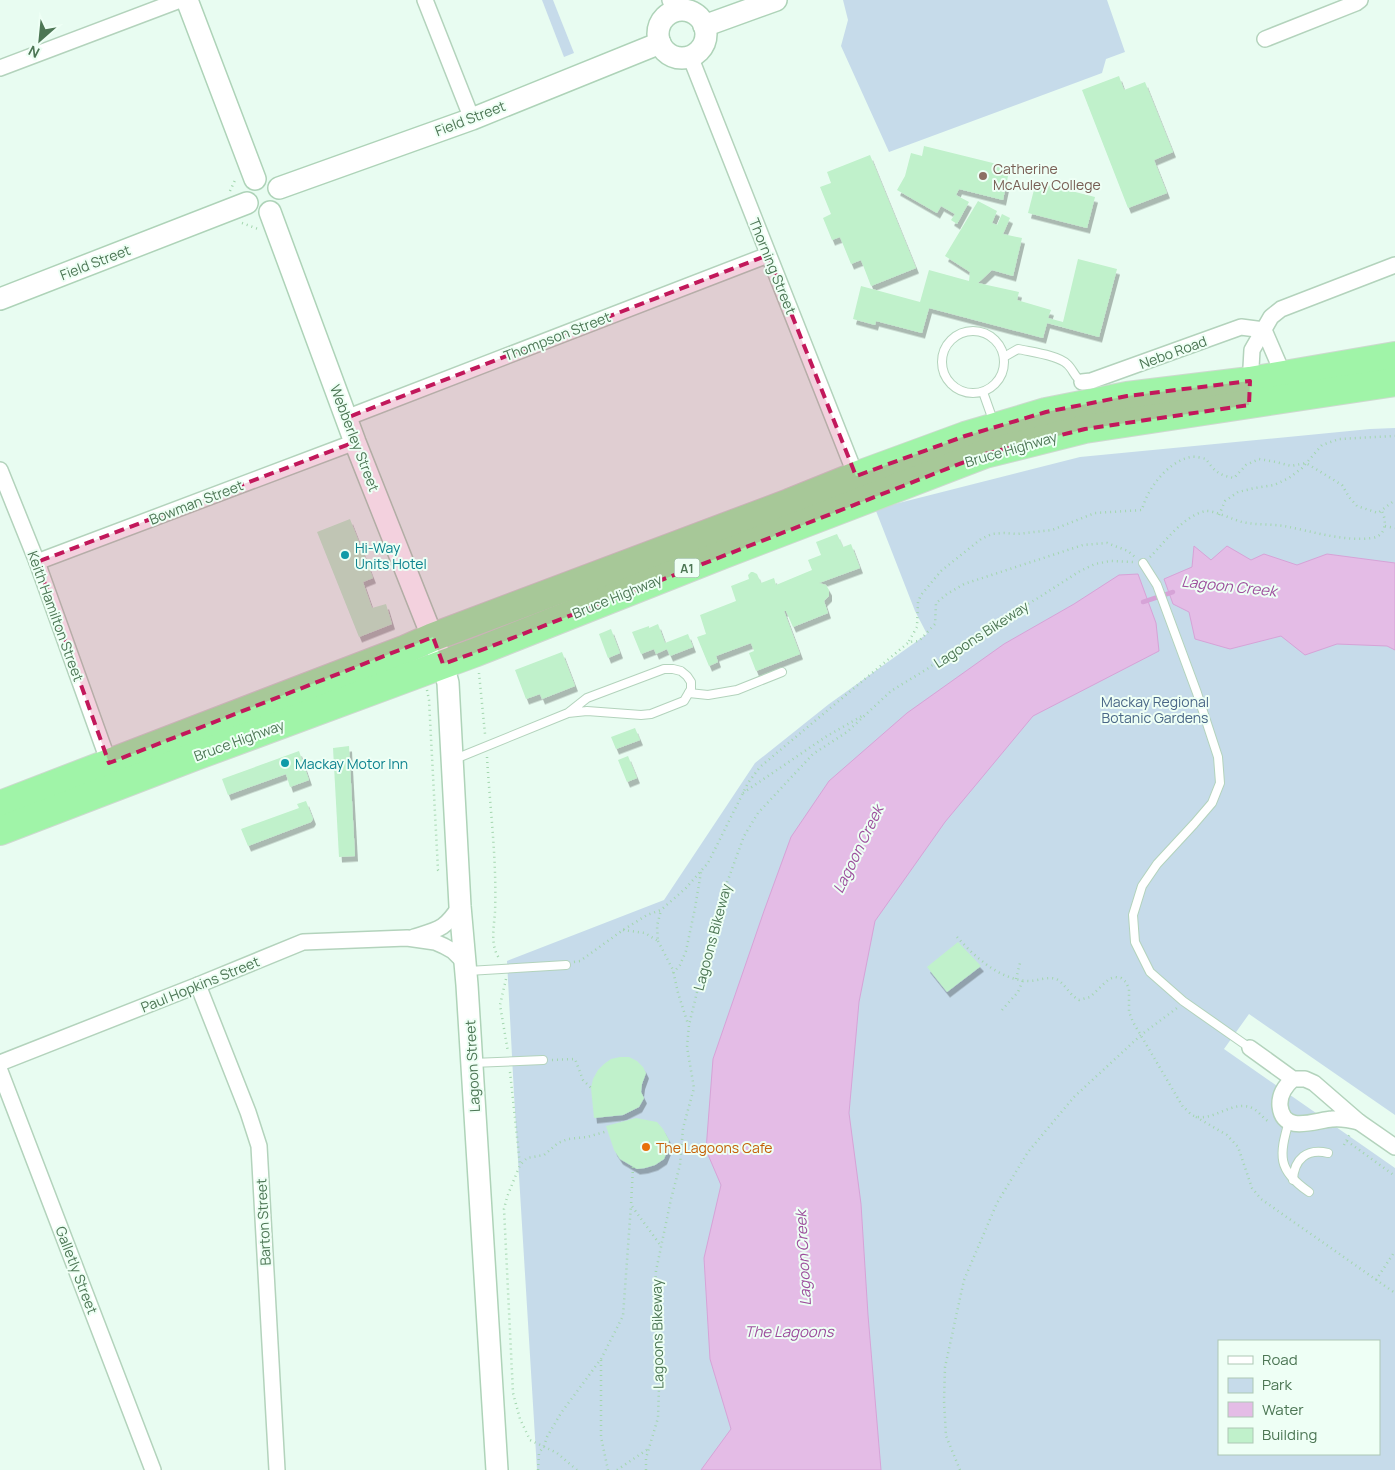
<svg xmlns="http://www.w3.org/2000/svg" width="1395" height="1470" viewBox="0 0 1395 1470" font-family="Manrope,sans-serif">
	<defs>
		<filter id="shadow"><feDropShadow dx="3" dy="5.5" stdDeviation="0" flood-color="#0004"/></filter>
	</defs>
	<rect width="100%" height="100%" fill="#e8fcf1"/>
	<!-- green -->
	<g fill="#c6dbea" fill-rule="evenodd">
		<polygon points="542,0 553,0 574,53 564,57"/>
		<polygon points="843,0 1107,0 1125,52 1106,59 1102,73 889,152 841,46 848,20"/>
		<path d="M1395,428V1115L1249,1014L1224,1049L1395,1168V1470H537L514,1094L507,961L664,900L755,763L829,704L927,634L915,611L876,511L891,505L1080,457L1370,429ZM1219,1341H1379V1454H1219Z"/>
	</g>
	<!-- water -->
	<g fill="#e4bce6" stroke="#d6a3d7">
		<polygon points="1194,546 1211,560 1227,546 1251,560 1264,554 1297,565 1327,554 1395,563 1395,650 1387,646 1337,644 1305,655 1281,636 1230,649 1195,639 1189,612 1173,604 1164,579 1192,567"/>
		<polygon points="1138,574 1156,623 1159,651 1033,716 945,822 875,921 859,1002 849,1113 861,1204 868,1315 881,1470 701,1470 731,1429 710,1359 704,1258 721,1185 706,1150 713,1059 764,911 791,837 829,781 907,713 1004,644 1074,604 1119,575"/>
	</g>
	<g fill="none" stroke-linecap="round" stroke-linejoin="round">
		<!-- stream -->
		<polyline stroke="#d6a3d7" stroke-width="4.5" points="1143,602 1173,592"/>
	</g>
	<!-- building -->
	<g fill="#c0f1cb" filter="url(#shadow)">
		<polygon points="1119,76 1124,90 1145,82 1173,152 1154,160 1167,193 1128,208 1082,90"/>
		<polygon points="924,146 1001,165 999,173 1008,176 1003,200 959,189 956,195 969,202 957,224 951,220 955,214 941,206 937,213 897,190 905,176 911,153 922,156"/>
		<polygon points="870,155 916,268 871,286 861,260 851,264 840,237 832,240 823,218 831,214 820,187 831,183 827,172"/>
		<polygon points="1036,182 1095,197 1087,228 1028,213"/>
		<polygon points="978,201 997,211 992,223 997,225 1002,214 1010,218 1003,234 1022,238 1013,276 992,270 978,283 1019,292 1017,300 1051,310 1048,318 1063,322 1078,259 1117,269 1099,337 1047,323 1043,338 929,308 922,333 876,321 875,325 853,319 861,286 920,302 929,270 969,281 970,272 945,256"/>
		<polygon points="350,519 373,578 363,582 372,608 386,604 392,624 359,637 317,532"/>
		<polygon points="837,534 843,547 851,544 860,568 819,583 826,585 829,590 829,596 824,601 828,613 793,627 786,611 784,611 800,654 756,671 749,653 754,651 751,643 716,656 718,662 709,666 697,637 706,634 700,615 736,601 731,586 749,579 748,575 751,572 753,572 757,574 761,583 774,578 776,585 812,570 808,560 821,555 816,542"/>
		<polygon points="658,624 665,643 688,634 693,647 670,656 667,649 656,654 654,649 641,654 632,632 649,626 649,628"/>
		<polygon points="611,629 620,653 608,658 599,634"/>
		<polygon points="562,652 575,686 542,699 540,694 526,699 515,670"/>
		<polygon points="635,728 640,740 616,749 611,737"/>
		<polygon points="349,746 355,856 339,857 333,748"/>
		<polygon points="299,751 309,780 290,787 286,774 228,795 222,779"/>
		<polygon points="628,756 637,778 627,782 618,760"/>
		<polygon points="306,801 313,819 311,822 248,846 241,829 299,808 297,804"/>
		<polygon points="958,942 981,966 947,992 927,967"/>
		<polygon points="620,1057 629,1057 637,1061 643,1067 646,1073 642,1084 641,1092 644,1098 639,1107 623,1115 594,1118 591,1088 593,1079 598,1070 604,1064 611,1059"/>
		<polygon points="636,1118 657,1122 663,1129 669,1140 668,1149 664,1159 655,1165 645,1168 637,1169 620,1159 614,1150 606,1126"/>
	</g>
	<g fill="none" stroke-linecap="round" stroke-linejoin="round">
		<!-- lane casing -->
		<g stroke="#b3d3bc" stroke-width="10">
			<g id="lane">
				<circle cx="973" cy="362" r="31"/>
				<path d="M1004,357L1018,349C1031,352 1058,355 1067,364C1073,369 1075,378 1082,382"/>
				<polyline points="983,392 994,423"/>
				<polyline points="1143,563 1157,585 1197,693 1218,757 1220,783 1212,803 1194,824 1157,864 1142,886 1133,915 1135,942 1150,972 1183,1001 1250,1048"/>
				<polyline points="689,693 708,695 737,690 782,672"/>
				<polyline points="455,759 568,713 587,711 641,715 651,714 684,701 691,689 691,682 687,676 681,671 673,669 664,669 587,698 568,713"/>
				<polyline points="468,971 566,965"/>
				<polyline points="472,1063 543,1060"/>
				<path d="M1289,1121C1279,1156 1277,1170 1309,1192"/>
				<path d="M1293,1180C1294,1159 1307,1148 1328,1153"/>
			</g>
		</g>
		<!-- street casing -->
		<g stroke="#b3d3bc" stroke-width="18">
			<g id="street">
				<polyline points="425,0 472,119"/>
				<polyline points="670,0 674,11"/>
				<polyline points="1265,39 1356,3 1360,0"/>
				<polyline points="690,56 856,476"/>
				<polyline points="0,68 180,0"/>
				<polyline points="1264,330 1283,374 1285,382"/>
				<polyline points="1082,382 1091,381 1241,327 1264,330"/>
				<polyline points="1250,385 1252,350 1271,317 1281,309 1395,265"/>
				<polyline points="346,418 768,255"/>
				<polyline points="0,470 37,562 109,763"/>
				<polyline points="37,562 355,442"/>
				<path d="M414,937C440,929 445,929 460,906"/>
				<polyline points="198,985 248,1112 259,1146 277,1470"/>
				<path d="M1250,1048L1293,1079H1305L1314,1083L1359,1122C1351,1120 1341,1118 1332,1119C1316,1120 1283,1135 1280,1106C1279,1094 1285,1086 1293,1079"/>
				<polyline points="0,1063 198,985 303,942 407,938 435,942 444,946 453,951 466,964"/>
				<polyline points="0,1071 153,1470"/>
				<polyline points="1359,1122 1395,1147"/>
			</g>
		</g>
		<!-- secondary casing -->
		<g stroke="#aed3b8" stroke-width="24">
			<g id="secondary">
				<polyline points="187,0 255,179"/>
				<circle cx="682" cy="34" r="24"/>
				<polyline points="704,26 776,0"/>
				<polyline points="279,188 472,119 660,43"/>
				<polyline points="270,212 355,442 443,664 448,683 460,906 467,985 497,1470"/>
				<polyline points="0,299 247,203"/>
			</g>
		</g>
		<!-- highway casing -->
		<g stroke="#cdd9cf" stroke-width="30">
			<g id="highway">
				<polyline points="0,805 406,649 433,637 789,503 856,476 965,436 1046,412 1127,396 1250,381 1395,356"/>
				<polyline points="0,831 193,757 474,653 724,554 985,454 1085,429 1395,382"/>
			</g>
		</g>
		<!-- path -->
		<g stroke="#a3d6ae" stroke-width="2.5" stroke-dasharray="1 4" stroke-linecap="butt">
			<polyline points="230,191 236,178"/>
			<polyline points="242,223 258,229"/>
			<polyline points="1219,515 1225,501 1238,492 1255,488 1274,485 1289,478 1302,468 1322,445 1339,439 1395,436"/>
			<polyline points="1385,526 1395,528"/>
			<path d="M1150,557C1165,542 1184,515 1206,511C1213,510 1234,520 1242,522C1256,525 1270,524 1284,526C1311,531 1344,542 1372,538C1386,536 1387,522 1382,511"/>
			<path d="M909,641L917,627L918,602L921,595L941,571L981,539L992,534L1004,533L1017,534L1052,530L1095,513L1142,510C1147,489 1168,461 1191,457C1195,456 1202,458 1206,459C1215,472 1219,475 1234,478L1246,465L1259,459L1276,462L1291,466L1306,463L1342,485L1349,497L1357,506L1378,513L1395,500"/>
			<polyline points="479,673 485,734"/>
			<polyline points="427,690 429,700 438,870 440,871"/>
			<path d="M487,757C490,809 497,861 495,912C494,927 490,945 499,958"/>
			<polyline points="743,793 827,736 862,716"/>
			<polyline points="623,930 645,933 658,941 657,926 661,910"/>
			<path d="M957,937C976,958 1000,980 1029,981C1038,981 1048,976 1056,979C1064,982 1069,995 1079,1000L1090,997L1109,979L1115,977L1121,978L1126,982L1129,989V1012L1133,1022L1183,1107C1186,1109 1189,1113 1192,1115C1212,1125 1233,1097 1254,1109C1259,1112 1263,1118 1269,1122"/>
			<polyline points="658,941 673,970 678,993 688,1024"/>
			<polyline points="574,962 580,961 623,930 647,915 661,910 686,888 708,863 748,783 760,767 909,642 919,641 935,624 936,603 947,594 964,584 1083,545 1107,543 1128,551 1135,557"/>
			<polyline points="673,973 680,965 686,951 695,908 701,872"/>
			<polyline points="506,979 500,1005 508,1052"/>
			<polyline points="1016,979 1020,963"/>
			<polyline points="1002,1010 1018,992 1023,980"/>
			<polyline points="552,1060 575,1059 583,1080 591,1088"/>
			<polyline points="510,1072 520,1165"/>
			<polyline points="1196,1117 1227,1135 1238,1147 1252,1188 1261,1199 1395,1293"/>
			<polyline points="1347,1141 1395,1176"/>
			<polyline points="1344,1145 1350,1134"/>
			<polyline points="633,1167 631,1205 661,1246"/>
			<polyline points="1376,1280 1395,1251"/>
			<polyline points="601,1360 601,1437 608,1470"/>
			<polyline points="538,1470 539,1453 544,1446 547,1437 561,1413 601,1359 623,1316 631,1205"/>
			<polyline points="577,1470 557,1453 530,1440 520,1419 513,1393 504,1209 507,1197 520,1165 527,1158 544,1155 558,1143 568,1139 587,1137 608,1131"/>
			<polyline points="617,1470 648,1449"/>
			<polyline points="646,1470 646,1458 658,1418 659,1388 654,1296 656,1271 671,1199 680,1165 683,1128 694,1088 687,1047 689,1025 717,910 744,836 758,813 813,754 847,732 891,691 927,669 968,640 1038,598 1080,571 1095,564 1110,561 1133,562"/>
			<polyline points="960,1470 946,1436 944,1401 945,1367 964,1280 997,1203 1028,1152 1074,1097 1141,1035 1177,1008"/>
		</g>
		<!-- lane -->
		<use href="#lane" stroke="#fff" stroke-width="8"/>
		<!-- street -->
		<use href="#street" stroke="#fff" stroke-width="15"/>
		<!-- secondary -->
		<use href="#secondary" stroke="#fff" stroke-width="21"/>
		<!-- highway -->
		<use href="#highway" stroke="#a0f4a8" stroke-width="28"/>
	</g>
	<!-- marked area -->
	<path fill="#c2185b" fill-opacity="0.2" stroke="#c2185b" stroke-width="4" stroke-dasharray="10 6" stroke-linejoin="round" d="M768,255L856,476L965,436L1046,412L1127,396L1250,381L1249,405L1085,429L985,454L474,653L443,664L433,637L109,763L37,562L355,442L346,418Z"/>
	<!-- markers -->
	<circle fill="#8d6e63" stroke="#eefff5" stroke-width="2" cx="983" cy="176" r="5"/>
	<g fill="#0f9aa8" stroke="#eefff5" stroke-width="2">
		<circle cx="345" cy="555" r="5"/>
		<circle cx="285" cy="763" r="5"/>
	</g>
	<circle fill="#e8710a" stroke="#eefff5" stroke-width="2" cx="646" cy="1147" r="5"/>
	<g text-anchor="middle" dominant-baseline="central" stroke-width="4" stroke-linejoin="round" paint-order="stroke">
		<!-- shield labels -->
		<rect fill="#eefff5" stroke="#7d9f84" stroke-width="1" x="674.5" y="558.5" width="25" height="19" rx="4"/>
		<g font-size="12" font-weight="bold" fill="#4c7654">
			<text x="687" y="568">A1</text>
		</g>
		<!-- street labels -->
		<g font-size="14" fill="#4c7654" stroke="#eefff5">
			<text transform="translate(470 118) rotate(-21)">Field Street</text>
			<text transform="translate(95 262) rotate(-21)">Field Street</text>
			<text transform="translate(773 266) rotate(68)">Thorning Street</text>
			<text transform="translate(557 336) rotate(-21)">Thompson Street</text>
			<text transform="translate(1173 352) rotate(-20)">Nebo Road</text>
			<text transform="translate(355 438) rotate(69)">Webberley Street</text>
			<text transform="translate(1011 449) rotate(-16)">Bruce Highway</text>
			<text transform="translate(196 502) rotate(-21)">Bowman Street</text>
			<text transform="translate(617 596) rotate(-22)">Bruce Highway</text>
			<text transform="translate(56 616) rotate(70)">Keith Hamilton Street</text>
			<text transform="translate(981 634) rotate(-33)">Lagoons Bikeway</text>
			<text transform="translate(239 740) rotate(-20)">Bruce Highway</text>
			<text transform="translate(712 937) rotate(-75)">Lagoons Bikeway</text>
			<text transform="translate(200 984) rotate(-22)">Paul Hopkins Street</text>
			<text transform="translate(472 1066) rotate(-93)">Lagoon Street</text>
			<text transform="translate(263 1222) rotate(-93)">Barton Street</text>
			<text transform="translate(77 1270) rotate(69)">Galletly Street</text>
			<text transform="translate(657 1334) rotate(-91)">Lagoons Bikeway</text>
		</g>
		<!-- education labels -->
		<g font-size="14" fill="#785e54" stroke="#eefff5" text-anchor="start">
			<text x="993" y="168">Catherine<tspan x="993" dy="16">McAuley College</tspan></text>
		</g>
		<!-- culture labels -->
		<g font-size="14" fill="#0d838f" stroke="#eefff5" text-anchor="start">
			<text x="355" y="547">Hi-Way<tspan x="355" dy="16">Units Hotel</tspan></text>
			<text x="295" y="763">Mackay Motor Inn</text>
		</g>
		<!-- park labels -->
		<g font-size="14" fill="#4a6787" stroke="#eefff5">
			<text x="1155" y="701">Mackay Regional<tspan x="1155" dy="16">Botanic Gardens</tspan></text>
		</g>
		<!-- food labels -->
		<g font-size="14" fill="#c56008" stroke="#eefff5" text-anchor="start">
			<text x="656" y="1147">The Lagoons Cafe</text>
		</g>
		<!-- water labels -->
		<g font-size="15" font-style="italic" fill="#9d4f9d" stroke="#eefff5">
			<text transform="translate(1229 586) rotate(6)">Lagoon Creek</text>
			<text transform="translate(858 849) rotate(-64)">Lagoon Creek</text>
			<text transform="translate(803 1258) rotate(-93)">Lagoon Creek</text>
			<text x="789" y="1331">The Lagoons</text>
		</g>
	</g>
	<!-- legend -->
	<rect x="1218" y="1340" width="162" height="115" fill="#eefff5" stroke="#adc8b5"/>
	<rect x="1228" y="1356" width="25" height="8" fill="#ffffff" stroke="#adc8b5"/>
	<text x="1262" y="1365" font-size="15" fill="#4c7654">Road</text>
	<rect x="1228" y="1378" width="25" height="15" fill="#c6dbea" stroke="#adc8b5"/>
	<text x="1262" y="1390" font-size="15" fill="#4c7654">Park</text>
	<rect x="1228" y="1402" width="25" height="15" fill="#e4bce6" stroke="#adc8b5"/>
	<text x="1262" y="1415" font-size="15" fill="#4c7654">Water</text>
	<rect x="1228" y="1428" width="25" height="15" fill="#c0f1cb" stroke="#adc8b5"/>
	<text x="1262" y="1440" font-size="15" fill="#4c7654">Building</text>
	<!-- north arrow -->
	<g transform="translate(40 40) rotate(207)" stroke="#eefff5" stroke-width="4" paint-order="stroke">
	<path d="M0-4L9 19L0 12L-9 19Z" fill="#4c7654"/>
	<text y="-8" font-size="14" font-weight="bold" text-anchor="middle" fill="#4c7654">N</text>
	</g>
</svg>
